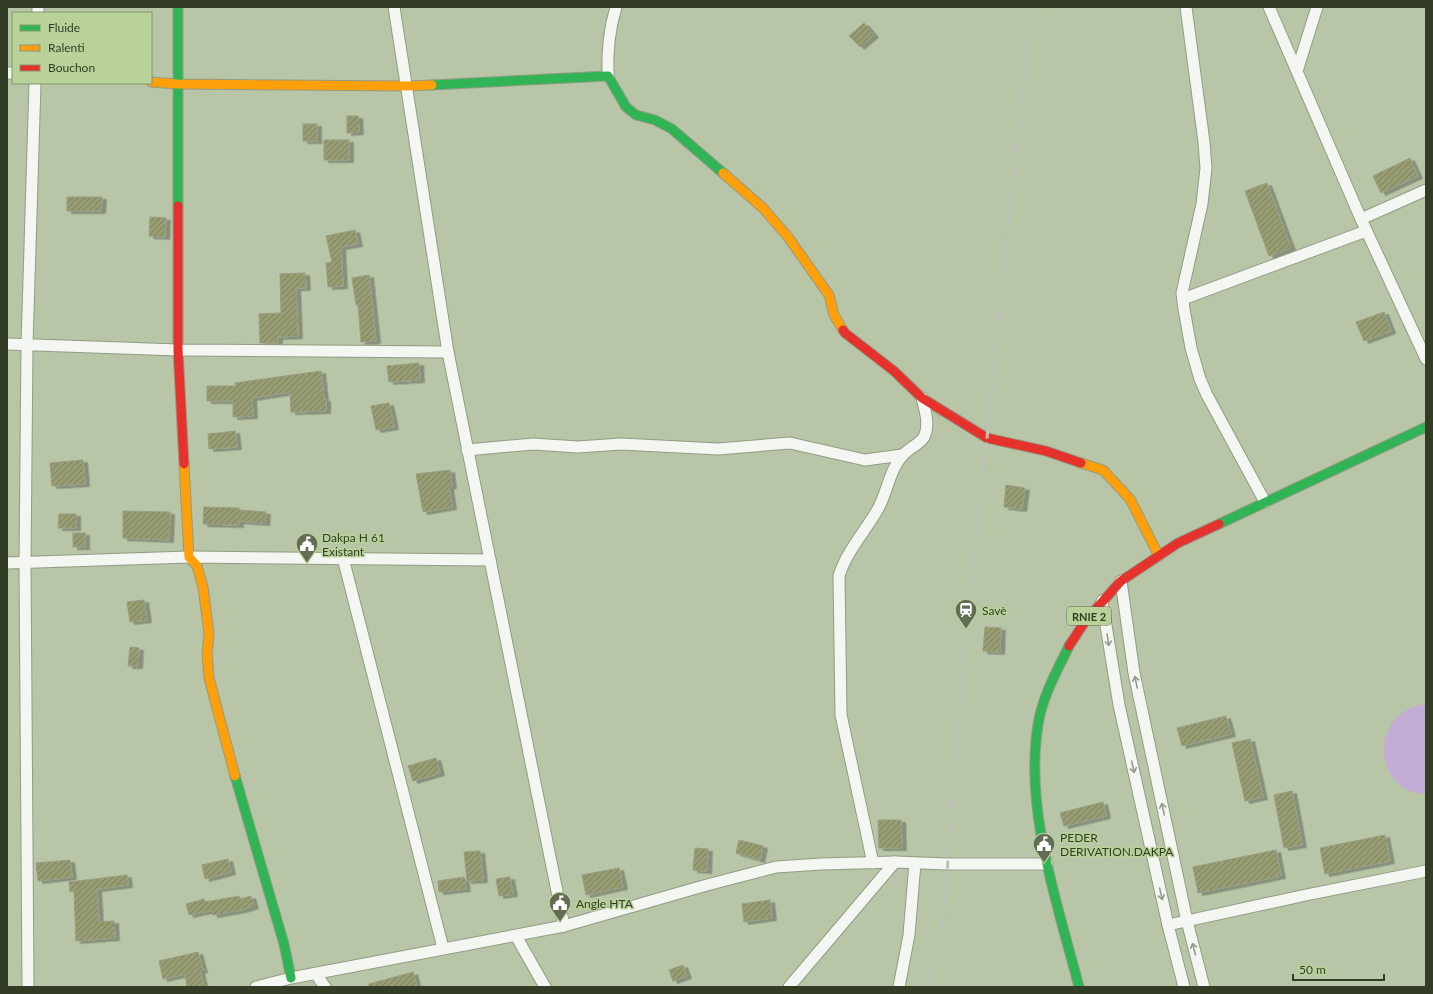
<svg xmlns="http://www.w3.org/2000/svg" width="1433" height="994" viewBox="0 0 1433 994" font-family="Lato,sans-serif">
	<defs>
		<pattern id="building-hatch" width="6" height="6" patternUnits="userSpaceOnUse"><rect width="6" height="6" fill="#989c72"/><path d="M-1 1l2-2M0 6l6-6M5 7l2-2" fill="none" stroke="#7d805d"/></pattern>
		<filter id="shadow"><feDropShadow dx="4.5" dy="2.5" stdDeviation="0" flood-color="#0004"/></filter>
	</defs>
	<rect width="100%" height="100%" fill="#b8c5a7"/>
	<!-- green -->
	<path fill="#c3acd5" d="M1426,704V794C1374,793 1366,713 1426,704Z"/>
	<!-- building -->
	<g fill="url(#building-hatch)" stroke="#979d84" filter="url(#shadow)">
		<polygon points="864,23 874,35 860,47 849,36"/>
		<polygon points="347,116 358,116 359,132 347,133"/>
		<rect x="303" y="124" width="14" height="17"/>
		<rect x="324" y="140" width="25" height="20"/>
		<polygon points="1410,158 1418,176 1381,193 1373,176"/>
		<polygon points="1267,183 1291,248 1269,256 1245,191"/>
		<polygon points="67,197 102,197 101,211 67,211"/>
		<polygon points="150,217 166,218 165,237 149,236"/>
		<polygon points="355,230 358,244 341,247 343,286 328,287 326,263 332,262 326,236"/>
		<polygon points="305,273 306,288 296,288 298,336 278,337 278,343 260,343 259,314 281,313 280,274"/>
		<polygon points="369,275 376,341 361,342 358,305 356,305 352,278"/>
		<polygon points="1384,312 1391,331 1364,341 1356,322"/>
		<polygon points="419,363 420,380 389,382 387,366"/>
		<polygon points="321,371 324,399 326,399 326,411 291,412 290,392 252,398 253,416 233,417 233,401 207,401 207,386 236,386 235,383"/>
		<polygon points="389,403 394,427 376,430 371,406"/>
		<polygon points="235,431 237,447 209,449 208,434"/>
		<polygon points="83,460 85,484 52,486 50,463"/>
		<polygon points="450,470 452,486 449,487 452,507 423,512 416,474"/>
		<polygon points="1006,485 1025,488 1022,509 1004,507"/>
		<polygon points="204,507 239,508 239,510 266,512 265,523 239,521 239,525 203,524"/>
		<polygon points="123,511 170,512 169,540 123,538"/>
		<polygon points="59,514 76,514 76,528 58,528"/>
		<rect x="73" y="533" width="12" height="14"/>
		<polygon points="144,600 147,620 130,622 127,602"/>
		<polygon points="985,627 1001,628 1000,652 983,651"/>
		<polygon points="130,647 139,648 138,666 128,666"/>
		<polygon points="1226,716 1231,734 1182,746 1177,728"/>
		<polygon points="1250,739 1263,797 1245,801 1232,743"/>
		<polygon points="436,758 440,773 413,781 408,766"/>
		<polygon points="1292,791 1302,845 1284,848 1274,795"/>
		<polygon points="1103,802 1106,816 1064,826 1060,813"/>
		<polygon points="878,820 901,820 902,848 879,848"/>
		<polygon points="1385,835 1390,861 1325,874 1320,848"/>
		<polygon points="739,840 763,846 760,860 736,853"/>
		<polygon points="695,848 708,849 707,871 693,870"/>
		<polygon points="1276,850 1281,876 1198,893 1193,867"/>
		<polygon points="480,851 483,880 467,881 464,852"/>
		<polygon points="228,859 231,872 205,879 202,865"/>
		<polygon points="70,860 72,877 38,881 36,863"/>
		<polygon points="619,868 623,887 586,895 582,875"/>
		<polygon points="127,875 128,885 97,889 99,922 114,921 115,938 76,941 74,891 70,892 69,882"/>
		<polygon points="464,877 466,889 439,892 438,881"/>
		<polygon points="510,877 513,894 499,896 496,879"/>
		<polygon points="239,896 240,899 251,896 254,906 242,910 213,915 212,910 189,915 186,904 204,899 205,902"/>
		<polygon points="770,900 772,918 744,922 742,904"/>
		<polygon points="198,952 203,970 200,971 204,987 187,987 185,974 163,979 159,961"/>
		<polygon points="683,965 687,976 673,981 669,970"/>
		<polygon points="413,972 417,987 369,987 369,984"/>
	</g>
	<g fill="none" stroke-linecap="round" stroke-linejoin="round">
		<!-- street casing -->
		<g stroke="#929c84" stroke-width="13">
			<g id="street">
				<polyline points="394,7 448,352 564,926"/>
				<polyline points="1186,7 1204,142 1206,168 1202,204 1182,293 1184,309 1191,348 1200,379 1207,395 1265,502"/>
				<polyline points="1269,7 1361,219 1426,359"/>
				<polyline points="38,13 38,7"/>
				<polyline points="1297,71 1317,7"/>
				<polyline points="7,73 13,73"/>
				<path d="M608,76C607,52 609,30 616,7"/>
				<polyline points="1361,219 1426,190"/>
				<polyline points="1183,299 1366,231"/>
				<polyline points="7,344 178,350 448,352"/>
				<polyline points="467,450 533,444 578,447 621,444 718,449 790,443 865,460 902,455"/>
				<polyline points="343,558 443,948"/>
				<polyline points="7,563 189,557 490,560"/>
				<polyline points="1121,581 1134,673 1187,921 1204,987"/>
				<polyline points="1102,601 1119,705 1168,925 1184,987"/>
				<path d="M873,863L841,715L839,576C847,550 866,531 879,507C887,492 890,469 903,455C909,448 920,444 924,437C930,425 925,410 922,398"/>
				<polyline points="1168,925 1306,895 1426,871"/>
				<polyline points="516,936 545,987"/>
				<polyline points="316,974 325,987"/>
				<polyline points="28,987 25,564 27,345 35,83"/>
				<polyline points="256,987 291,978 564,926 707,885 776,867 821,864 895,862 947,864 1047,864"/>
				<polyline points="789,987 895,862"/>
				<polyline points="899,987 909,935 915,863"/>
			</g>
		</g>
		<!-- fast casing -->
		<g stroke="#929c84" stroke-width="11">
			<g id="fast">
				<polyline points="178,7 178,206"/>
				<polyline points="432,85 608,76 626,107 636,115 655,120 672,129 723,173"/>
				<polyline points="1219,524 1426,427"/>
				<path d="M1069,646C1057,671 1042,697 1038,725C1024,810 1058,905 1079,987"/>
				<polyline points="235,776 284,944 291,978"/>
			</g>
		</g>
		<!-- slow casing -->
		<g stroke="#929c84" stroke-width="11">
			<g id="slow">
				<polyline points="151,82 177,84 406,86 432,85"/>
				<polyline points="723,173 763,208 788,237 829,295 834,315 843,330"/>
				<polyline points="1081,463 1103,470 1130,499 1159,556"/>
				<polyline points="184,464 189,557 197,566 203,587 209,634 207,654 209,678 235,776"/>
			</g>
		</g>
		<!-- jam casing -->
		<g stroke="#929c84" stroke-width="11">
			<g id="jam">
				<polyline points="178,206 178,350 184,464"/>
				<polyline points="843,330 845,333 894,371 922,398 987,438 1046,451 1081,463"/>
				<polyline points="1069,646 1086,620 1121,581 1178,543 1219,524"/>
			</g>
		</g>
		<!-- street -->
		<use href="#street" stroke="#f4f6f2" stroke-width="11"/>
		<!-- fast -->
		<use href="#fast" stroke="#30b455" stroke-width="9"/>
		<!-- slow -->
		<use href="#slow" stroke="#ff9f0a" stroke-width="9"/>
		<!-- jam -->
		<use href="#jam" stroke="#e5322d" stroke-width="9"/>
		<!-- rail -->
		<polyline stroke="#bec2ba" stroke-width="3" stroke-dasharray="8 4" stroke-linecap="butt" points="929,987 936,961 944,912 966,630 987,438 1031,7"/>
	</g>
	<!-- one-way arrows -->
	<defs><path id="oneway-shaft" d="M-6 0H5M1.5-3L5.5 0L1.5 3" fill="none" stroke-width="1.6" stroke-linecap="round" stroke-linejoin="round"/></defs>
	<g stroke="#949a8c">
		<use href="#oneway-shaft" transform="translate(1108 640) rotate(81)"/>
		<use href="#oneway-shaft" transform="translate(1136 682) rotate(-102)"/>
		<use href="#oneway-shaft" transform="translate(1133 767) rotate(77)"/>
		<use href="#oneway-shaft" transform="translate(1163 809) rotate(-102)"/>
		<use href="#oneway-shaft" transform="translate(1161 894) rotate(77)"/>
		<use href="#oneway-shaft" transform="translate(1194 949) rotate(-104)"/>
	</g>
	<!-- icons -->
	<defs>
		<g id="civic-pin" transform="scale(1.15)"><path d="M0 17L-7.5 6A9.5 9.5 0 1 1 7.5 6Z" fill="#626d53" stroke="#b9d29a"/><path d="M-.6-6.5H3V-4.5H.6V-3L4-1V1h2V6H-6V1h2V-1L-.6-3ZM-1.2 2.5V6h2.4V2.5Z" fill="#fff"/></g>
		<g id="station-pin" transform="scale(1.15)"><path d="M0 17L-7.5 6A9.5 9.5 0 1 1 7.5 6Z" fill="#626d53" stroke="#b9d29a"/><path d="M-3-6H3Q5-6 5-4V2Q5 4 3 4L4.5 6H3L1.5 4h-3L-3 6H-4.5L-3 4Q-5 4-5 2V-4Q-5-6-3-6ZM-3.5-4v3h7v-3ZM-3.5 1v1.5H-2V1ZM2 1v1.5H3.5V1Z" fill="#fff"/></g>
	</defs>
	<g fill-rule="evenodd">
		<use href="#civic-pin" x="307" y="544"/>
		<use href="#station-pin" x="966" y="610"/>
		<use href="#civic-pin" x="1044" y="844"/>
		<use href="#civic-pin" x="560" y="903"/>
	</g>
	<g text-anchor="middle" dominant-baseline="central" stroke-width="3" stroke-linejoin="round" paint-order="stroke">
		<!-- shield labels -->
		<rect fill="#b9d29a" stroke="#5b6a49" stroke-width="1" x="1067" y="607" width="44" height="18" rx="3"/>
		<g font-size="11" font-weight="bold" fill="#333d26">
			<text x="1089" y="616">RNIE 2</text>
		</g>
		<!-- poi labels -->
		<g font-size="12" fill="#333d26" stroke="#b9d29a" text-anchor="start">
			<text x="322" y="537">Dakpa H 61<tspan x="322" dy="14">Existant</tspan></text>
			<text x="982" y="610">Savè</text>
			<text x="1060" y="837">PEDER<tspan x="1060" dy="14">DERIVATION.DAKPA</tspan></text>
			<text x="576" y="903">Angle HTA</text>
		</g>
	</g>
	<!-- border -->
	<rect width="1433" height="994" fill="none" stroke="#333d26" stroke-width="16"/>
	<!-- legend -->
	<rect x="12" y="12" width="140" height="72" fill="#b9d29a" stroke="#83966c"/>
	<rect x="20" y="25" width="20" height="6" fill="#30b455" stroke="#83966c"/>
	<text x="48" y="32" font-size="12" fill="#333d26">Fluide</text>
	<rect x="20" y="45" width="20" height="6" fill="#ff9f0a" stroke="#83966c"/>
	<text x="48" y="52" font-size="12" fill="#333d26">Ralenti</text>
	<rect x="20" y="65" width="20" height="6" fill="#e5322d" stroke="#83966c"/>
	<text x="48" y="72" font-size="12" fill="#333d26">Bouchon</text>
	<!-- scale -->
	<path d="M1293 974v6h91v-6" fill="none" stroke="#333d26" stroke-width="2"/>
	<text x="1299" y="974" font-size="12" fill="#333d26" stroke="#b9d29a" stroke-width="3" paint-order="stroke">50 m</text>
</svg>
